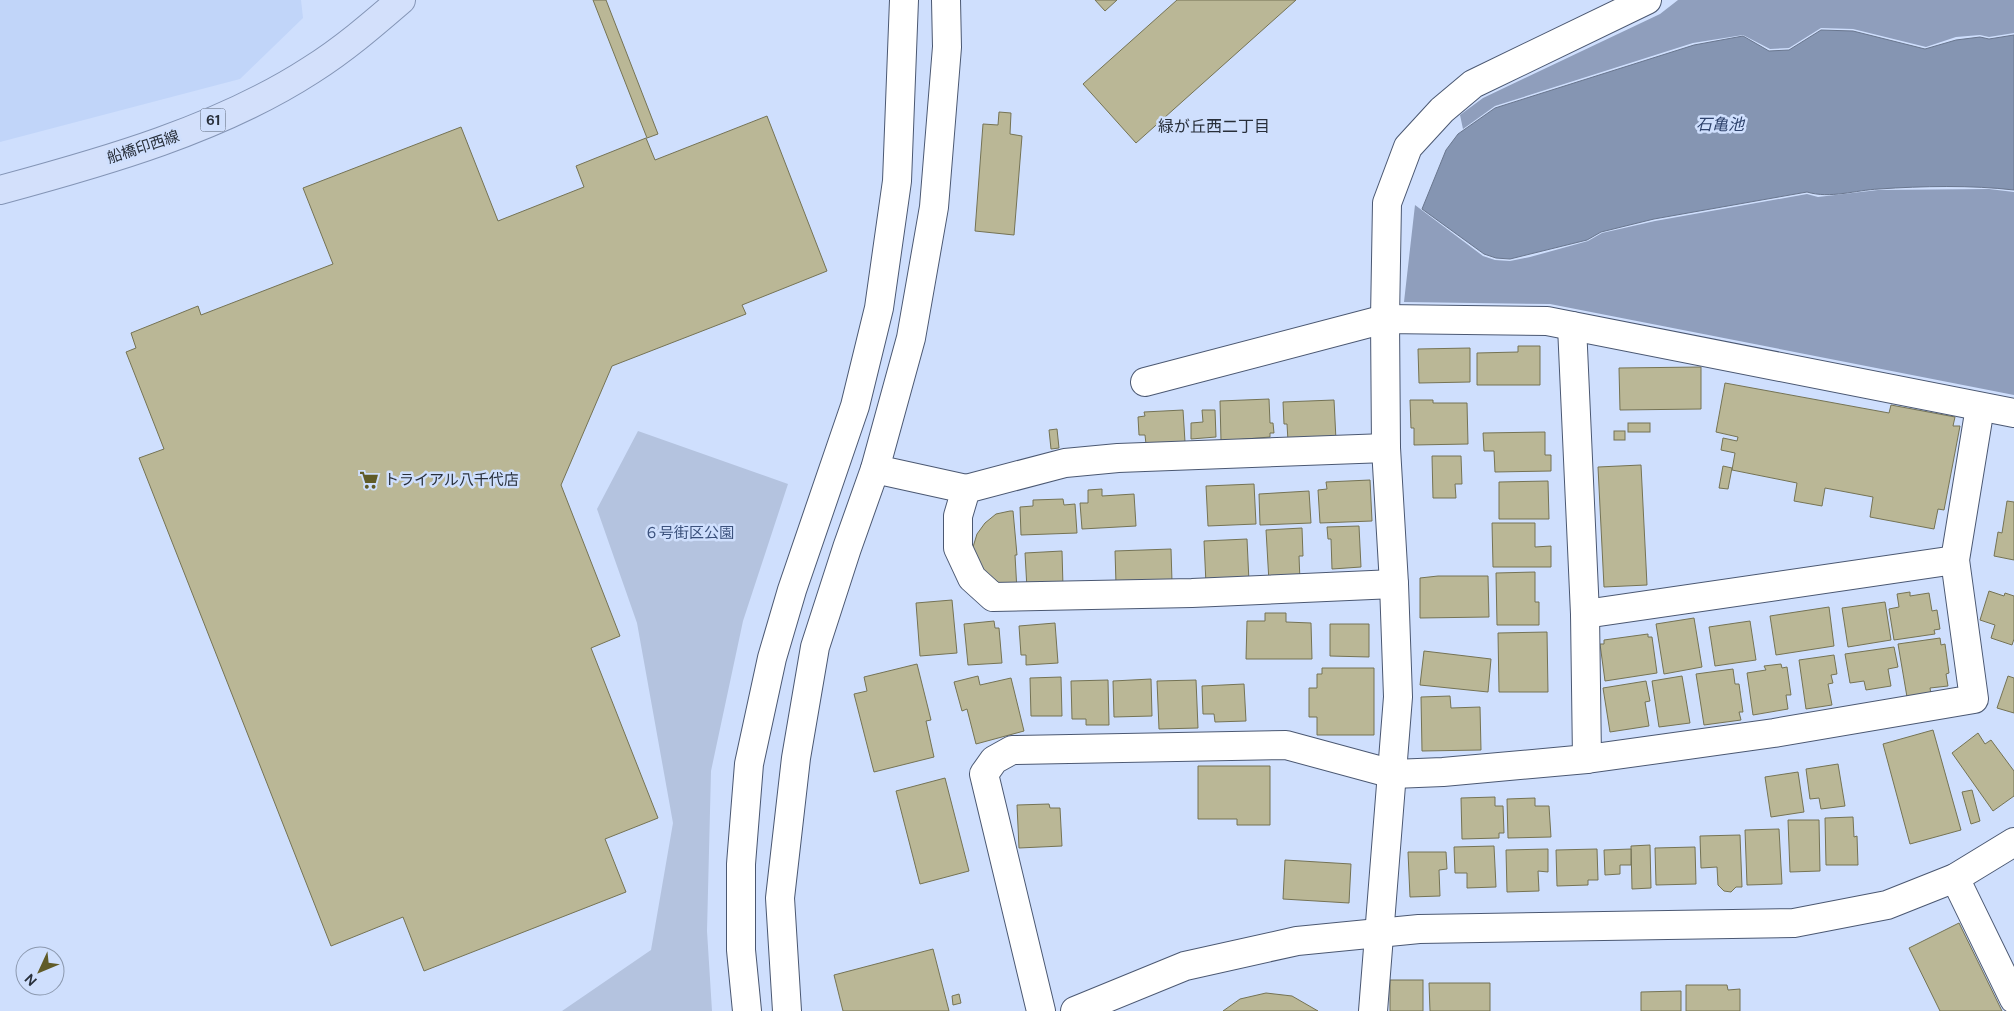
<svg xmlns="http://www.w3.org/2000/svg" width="2014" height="1011" viewBox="0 0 2014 1011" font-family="'DM Sans','Noto Sans JP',sans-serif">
	<rect width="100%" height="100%" fill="#cfdffd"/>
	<!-- built -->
	<polygon fill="#c1d5f9" points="0,0 301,0 303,18 240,79 0,142"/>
	<!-- green -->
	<polygon fill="#b4c3df" points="638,431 788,484 743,621 711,771 707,931 712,1011 562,1011 651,950 673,823 637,623 597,509"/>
	<!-- forest -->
	<g fill="#8f9ebc">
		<polygon points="1678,0 2014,0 2014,33 1989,37 1980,35 1956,37 1926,47 1853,29 1821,28 1789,48 1770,49 1743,35 1693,43 1495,106 1463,129 1460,115 1483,98 1660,14"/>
		<polygon points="1989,189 2014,192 2014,395 1550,304 1404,302 1415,205 1483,256 1495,260 1510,261 1530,257 1588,241 1602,233 1655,221 1807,194 1818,197 1878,190"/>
	</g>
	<!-- water -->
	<path fill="#8595b2" stroke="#69768e" d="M1821,30L1853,31L1925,49L1956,40L1980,37L1989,39L2014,35V190C1972,185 1922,186 1879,189C1856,190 1830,199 1807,192L1654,219L1601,232L1587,240L1510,259L1496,258L1484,254L1422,209L1446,150L1458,134L1495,108L1694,45L1743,36L1769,51L1789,50Z"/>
	<!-- building -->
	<g fill="#bab796" stroke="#757354">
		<polygon points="593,0 606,0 658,134 647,138"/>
		<polygon points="1095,0 1117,0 1105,11"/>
		<polygon points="1177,0 1296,0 1136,143 1083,84"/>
		<polygon points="999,112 1011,113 1010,134 1022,136 1014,235 975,231 983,124 998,125"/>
		<polygon points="767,116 827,271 742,305 746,314 612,366 561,485 620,636 591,648 658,818 605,839 626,892 424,971 403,917 331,946 139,458 164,449 126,352 136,348 131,333 198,306 201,315 333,264 303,188 461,127 498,221 584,187 576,166 646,138 655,160"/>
		<polygon points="1518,346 1540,346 1540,385 1477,385 1477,353 1518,352"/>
		<polygon points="1470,348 1470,382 1419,383 1418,349"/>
		<polygon points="1701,367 1701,409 1620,410 1619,368"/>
		<polygon points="1725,383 1889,413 1891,405 1955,417 1953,426 1960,426 1944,510 1938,509 1934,529 1870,517 1873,497 1825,488 1822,506 1794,501 1797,483 1732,470 1735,453 1721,450 1723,438 1737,441 1738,437 1716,432"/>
		<polygon points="1269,399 1270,423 1273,423 1274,433 1270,433 1270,437 1221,441 1220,401"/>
		<polygon points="1334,400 1336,440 1288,441 1287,424 1284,424 1283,402"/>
		<polygon points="1410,400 1433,400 1433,403 1467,403 1468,444 1414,445 1414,428 1411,428"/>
		<polygon points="1183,410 1185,442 1146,444 1145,435 1139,435 1138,417 1145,416 1144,412"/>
		<polygon points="1202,410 1215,410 1216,437 1191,439 1191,423 1203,422"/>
		<rect x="1628" y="423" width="22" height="9"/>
		<polygon points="1057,429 1059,448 1051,449 1049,430"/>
		<rect x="1614" y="431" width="11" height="9"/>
		<polygon points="1545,432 1545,455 1551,455 1551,471 1495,472 1494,451 1484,451 1483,433"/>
		<polygon points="1432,456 1461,456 1462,484 1455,484 1456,498 1433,498"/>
		<polygon points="1641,465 1647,585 1604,587 1598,467"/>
		<polygon points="1723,466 1732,468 1728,489 1719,488"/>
		<polygon points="1370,480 1372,521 1320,523 1318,490 1327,489 1326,482"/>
		<polygon points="1548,481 1549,519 1499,519 1499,482"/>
		<polygon points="1254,484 1256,524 1208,526 1206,486"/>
		<polygon points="1102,489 1102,496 1134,494 1136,526 1082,529 1080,503 1088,503 1088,490"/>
		<polygon points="1309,491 1311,523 1260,525 1259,494"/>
		<polygon points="1063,499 1064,505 1075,504 1077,533 1021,535 1020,507 1033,506 1033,500"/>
		<polygon points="2007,501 2014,502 2014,560 1994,556 1998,532 2002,533"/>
		<polygon points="1010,511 1013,511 1017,555 1015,555 1017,591 990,584 974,561 973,547 977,534 985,523 996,514"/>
		<polygon points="1492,523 1535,523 1535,547 1551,546 1551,567 1493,567"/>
		<polygon points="1359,526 1361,567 1332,569 1331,539 1328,539 1327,527"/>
		<polygon points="1302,528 1303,556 1299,556 1300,581 1269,582 1266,530"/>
		<polygon points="1247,539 1249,582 1206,584 1204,541"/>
		<polygon points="1171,549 1172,582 1116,584 1115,551"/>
		<polygon points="1062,551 1063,587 1027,589 1025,553"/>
		<polygon points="1535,572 1535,602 1539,602 1539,625 1497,625 1496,573"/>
		<polygon points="1438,576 1488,576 1489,617 1420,618 1420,578"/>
		<polygon points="1989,591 2004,596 2005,593 2014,596 2014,639 2012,645 1991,638 1995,625 1980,620"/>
		<polygon points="1910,592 1910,596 1929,593 1932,611 1937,610 1940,629 1934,630 1935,634 1894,640 1889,609 1899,607 1897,594"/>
		<polygon points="952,600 957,653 920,656 916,603"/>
		<polygon points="1885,602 1891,640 1848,647 1842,608"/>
		<polygon points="1829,607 1834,646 1776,655 1770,616"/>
		<polygon points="1265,613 1286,613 1286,622 1311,623 1312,659 1246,659 1247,621 1265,621"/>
		<polygon points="1694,618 1702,667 1664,674 1656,624"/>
		<polygon points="994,621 995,628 999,628 1002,663 968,665 964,624"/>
		<polygon points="1750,621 1756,660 1715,666 1709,627"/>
		<polygon points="1055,623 1058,663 1026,665 1026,655 1021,655 1019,626"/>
		<polygon points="1330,624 1369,624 1369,657 1330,656"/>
		<polygon points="1547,632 1548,692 1499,692 1498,633"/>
		<polygon points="1648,634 1648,637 1652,637 1657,673 1605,681 1600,644 1604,644 1604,640"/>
		<polygon points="1940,638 1941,645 1945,644 1949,673 1946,674 1948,686 1930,688 1931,694 1907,697 1898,644"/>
		<polygon points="1894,647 1898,667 1888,669 1891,686 1866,690 1864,681 1850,683 1845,654"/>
		<polygon points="1424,651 1491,659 1488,692 1420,685"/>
		<polygon points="1834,655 1837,674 1831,675 1833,683 1828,684 1832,705 1806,709 1799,660"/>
		<polygon points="917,664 931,720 926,721 934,757 874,772 854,694 867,691 864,677"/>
		<polygon points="1781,664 1782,668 1787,667 1791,695 1786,695 1788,709 1753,715 1747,673 1766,670 1764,666"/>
		<polygon points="1322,668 1374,668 1374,735 1317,735 1317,717 1309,717 1309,688 1317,688 1317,674 1322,674"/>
		<polygon points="1733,669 1735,684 1739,684 1743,712 1739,712 1741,720 1704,725 1696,674"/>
		<polygon points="978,676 980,685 1011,678 1024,731 976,744 967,709 962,711 954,682"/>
		<polygon points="1682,676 1690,723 1659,727 1652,681"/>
		<polygon points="2008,676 2014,678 2014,713 1997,708"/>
		<polygon points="1061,677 1062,716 1031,716 1030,678"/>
		<polygon points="1151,679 1152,716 1114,717 1113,681"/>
		<polygon points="1108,680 1109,725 1086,725 1086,719 1072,719 1071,681"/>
		<polygon points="1196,680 1198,728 1159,729 1157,681"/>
		<polygon points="1646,681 1650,701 1645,702 1649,726 1610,732 1603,688"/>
		<polygon points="1244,684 1246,721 1215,722 1214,714 1203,714 1202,686"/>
		<polygon points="1450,696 1451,708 1480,707 1481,750 1422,751 1421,697"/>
		<polygon points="1933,730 1961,830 1910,844 1883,744"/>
		<polygon points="1978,733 1985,744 1991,740 2014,771 2014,796 1993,811 1952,753"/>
		<polygon points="1838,764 1845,806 1821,809 1819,798 1810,799 1806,769"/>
		<polygon points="1198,766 1270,766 1270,825 1237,825 1237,819 1198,819"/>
		<polygon points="1798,772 1804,812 1771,817 1765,777"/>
		<polygon points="945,778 969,871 920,884 896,791"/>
		<polygon points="1972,790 1980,821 1971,824 1962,792"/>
		<polygon points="1495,797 1495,806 1503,806 1504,833 1499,833 1499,838 1462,839 1461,798"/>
		<polygon points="1535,798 1535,806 1549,806 1551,837 1508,838 1507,799"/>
		<polygon points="1049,804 1050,808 1060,808 1062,846 1019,848 1017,805"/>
		<polygon points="1853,817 1854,837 1857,836 1858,865 1826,865 1825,818"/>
		<polygon points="1788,820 1819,820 1820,871 1790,872"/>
		<polygon points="1779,829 1782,884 1747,885 1745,830"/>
		<polygon points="1740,835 1742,887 1736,887 1731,892 1724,891 1718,885 1717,867 1701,868 1700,836"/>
		<polygon points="1650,845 1651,888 1632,889 1631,846"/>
		<polygon points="1494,846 1496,887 1467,888 1467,873 1455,873 1454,847"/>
		<polygon points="1695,847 1696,884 1656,885 1655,848"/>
		<polygon points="1548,849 1548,872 1538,871 1539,891 1507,892 1506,850"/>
		<polygon points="1597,849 1598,880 1588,880 1588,885 1557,886 1556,850"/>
		<polygon points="1631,849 1631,865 1620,865 1620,874 1605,875 1604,850"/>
		<polygon points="1408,852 1446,852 1447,869 1439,870 1440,896 1410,897"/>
		<polygon points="1285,860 1351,864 1349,903 1283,899"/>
		<polygon points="1959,923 2002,1011 1940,1011 1909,948"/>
		<polygon points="933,949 949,1011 843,1011 834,975"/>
		<rect x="1390" y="980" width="33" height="31"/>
		<polygon points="1429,983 1490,983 1490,1011 1430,1011"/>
		<polygon points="1686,985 1727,985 1728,990 1740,989 1740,1011 1686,1011"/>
		<polygon points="1681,991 1681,1011 1641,1011 1641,992"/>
		<polygon points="1266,993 1292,996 1318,1011 1223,1011 1240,999"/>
		<polygon points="959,994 961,1003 953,1005 952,996"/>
	</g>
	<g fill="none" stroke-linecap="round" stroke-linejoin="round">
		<!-- minor casing -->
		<g stroke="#4b5872" stroke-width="30">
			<g id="minor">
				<polyline points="1572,326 1585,614 1587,759"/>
				<polyline points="1145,382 1385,319 1547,321 2014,413"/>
				<polyline points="1386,448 1118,458 1065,463 966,489 958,516 958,548 972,578 993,597 1192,593 1394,584"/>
				<polyline points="875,469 966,489"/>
				<polyline points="1585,614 1955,560"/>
				<polyline points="1955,878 2014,999"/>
				<polyline points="1041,1011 984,774 994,760 1012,750 1286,745 1393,774 1443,772 1587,759 1774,733 1974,699 1955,560 1980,407"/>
				<polyline points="1373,1011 1398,697 1394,584 1386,448 1385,319 1387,203 1408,147 1442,110 1473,84 1647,0"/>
			</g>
		</g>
		<!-- tertiary casing -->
		<g stroke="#4b5872" stroke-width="30">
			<g id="tertiary">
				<polyline points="747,1011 741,950 741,864 749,764 772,658 792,590 855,406 879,308 897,181 904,0"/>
				<polyline points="787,1011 780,898 796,758 815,647 847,548 875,469 911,338 934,207 947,47 946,0"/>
				<polyline points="1075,1011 1185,966 1297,941 1419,929 1794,923 1887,905 1955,878 2014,842"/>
			</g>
		</g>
		<!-- primary casing -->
		<g stroke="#8495b6" stroke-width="30">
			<path id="primary" d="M0,190C104,162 220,129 311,70C343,50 372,25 401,0"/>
		</g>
		<!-- minor -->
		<use href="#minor" stroke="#fff" stroke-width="28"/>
		<!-- tertiary -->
		<use href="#tertiary" stroke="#fff" stroke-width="28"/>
		<!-- primary -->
		<use href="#primary" stroke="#d3e0fb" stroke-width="28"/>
	</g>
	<!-- icons -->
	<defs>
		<g id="supermarket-bare" transform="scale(1.5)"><path d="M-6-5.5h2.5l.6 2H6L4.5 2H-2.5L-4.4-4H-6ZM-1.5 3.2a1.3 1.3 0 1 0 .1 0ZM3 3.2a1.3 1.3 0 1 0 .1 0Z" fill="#605b28" stroke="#cfdffd" stroke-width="2.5" paint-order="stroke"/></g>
	</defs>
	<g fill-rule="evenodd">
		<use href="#supermarket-bare" x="369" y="480"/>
	</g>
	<g text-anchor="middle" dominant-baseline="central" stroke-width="5" stroke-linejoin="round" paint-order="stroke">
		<!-- shield labels -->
		<rect fill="#cfdffd" stroke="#5a6474" stroke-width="1" x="200.5" y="108.5" width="25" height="23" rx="4"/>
		<g font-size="14" font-weight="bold" fill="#282f3a">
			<text x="213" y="120">61</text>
		</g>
		<!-- street labels -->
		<g font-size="15" fill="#282f3a" stroke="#cfdffd">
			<text transform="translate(143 147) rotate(-18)">船橋印西線</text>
		</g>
		<!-- poi labels -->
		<g font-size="15" fill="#282f3a" stroke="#cfdffd" text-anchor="start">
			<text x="384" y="480">トライアル八千代店</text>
		</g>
		<!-- park labels -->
		<g font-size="15" fill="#3b517c" stroke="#cfdffd">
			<text x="689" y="533">６号街区公園</text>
		</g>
		<!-- water labels -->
		<g font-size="16" font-style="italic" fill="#2e426c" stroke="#cfdffd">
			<text x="1720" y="124">石亀池</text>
		</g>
		<!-- neighbourhood labels -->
		<g font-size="16" fill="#282f3a" stroke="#cfdffd">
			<text x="1214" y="126">緑が丘西二丁目</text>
		</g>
	</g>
	<!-- north arrow -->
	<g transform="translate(40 971) rotate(226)"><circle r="24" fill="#cfdffd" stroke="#8c99af"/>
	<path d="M0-4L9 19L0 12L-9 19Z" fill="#605b28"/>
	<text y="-8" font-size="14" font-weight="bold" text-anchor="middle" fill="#282f3a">N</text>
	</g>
</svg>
